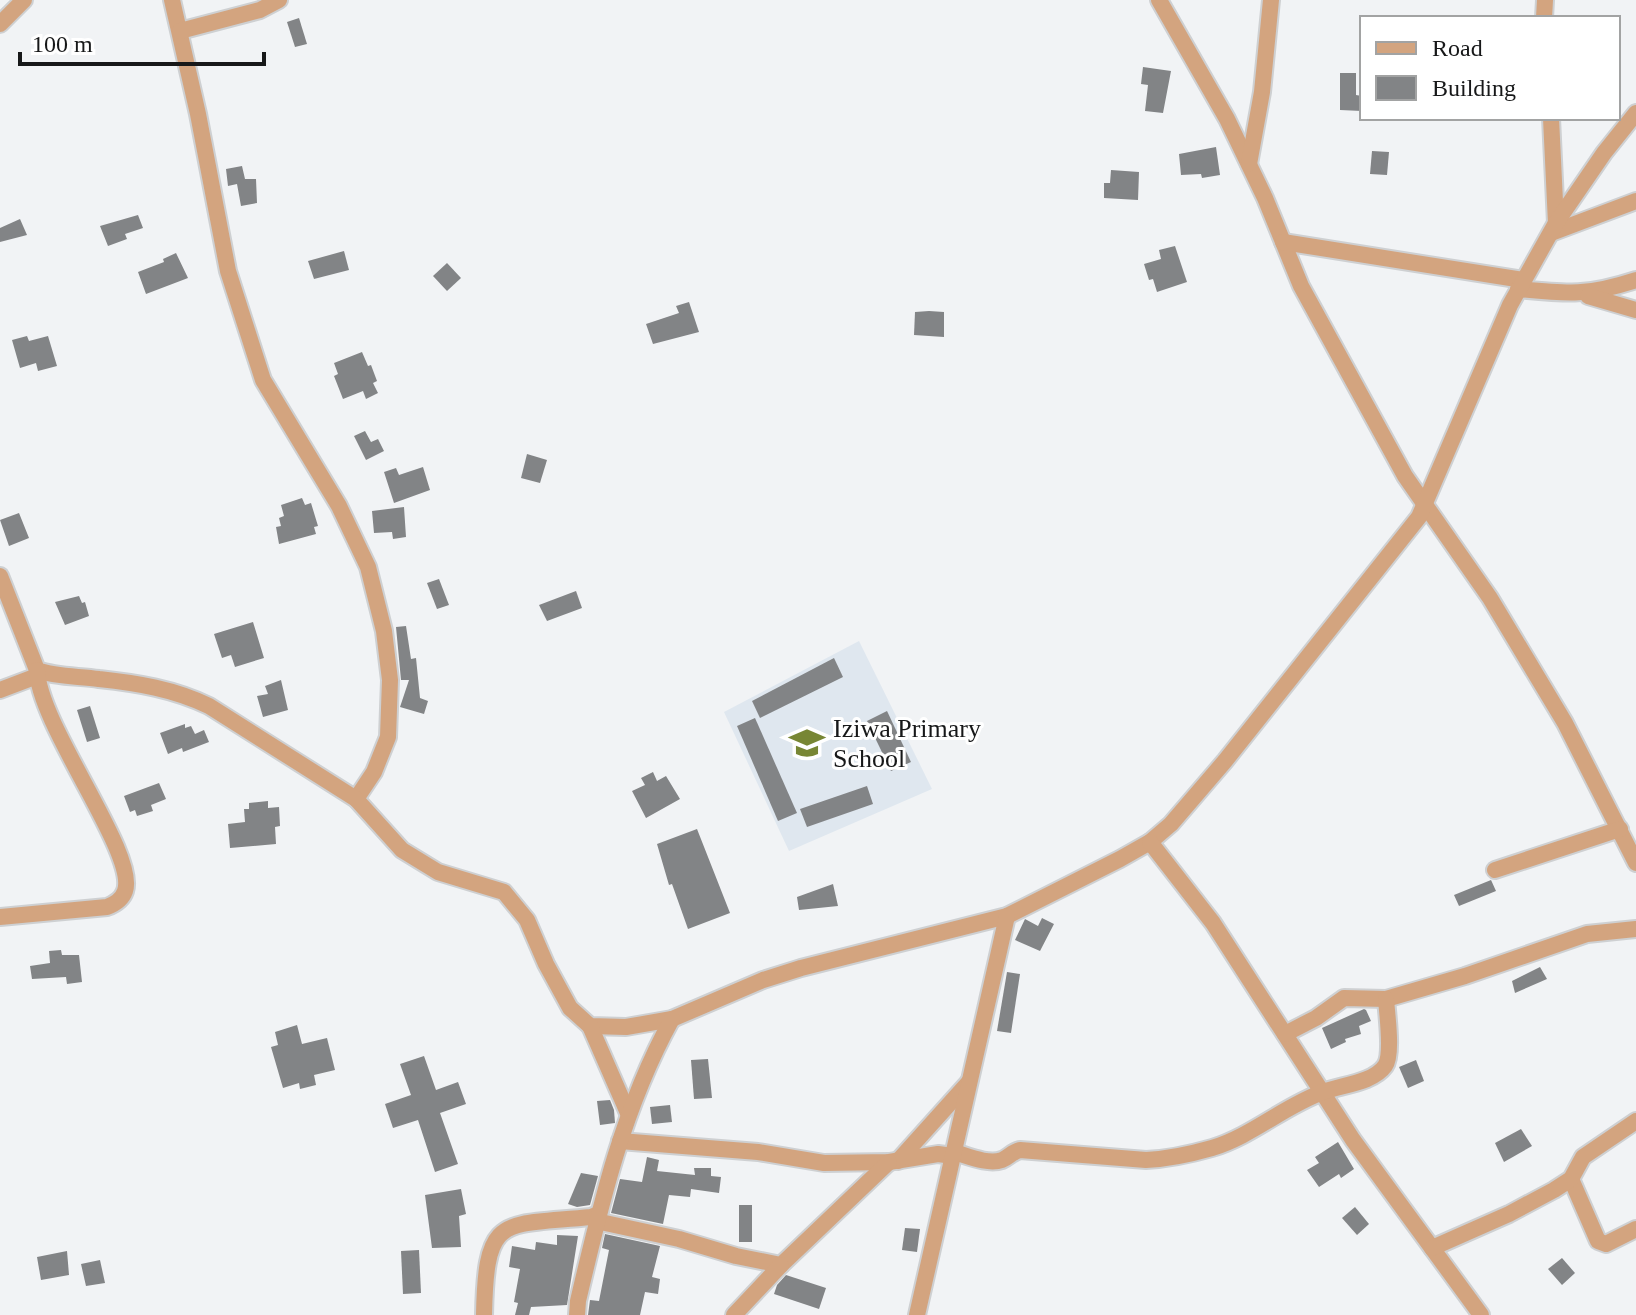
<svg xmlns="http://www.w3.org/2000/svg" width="1636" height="1315" viewBox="0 0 1636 1315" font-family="'Times New Roman',serif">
	<rect width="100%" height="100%" fill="#f1f3f5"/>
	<!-- built -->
	<polygon fill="#dfe7ef" points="859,641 932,789 789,851 724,712"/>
	<!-- building -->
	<g fill="#828486">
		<polygon points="299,18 307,44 295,47 287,22"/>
		<polygon points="1143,67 1171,71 1163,113 1145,111 1148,85 1141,84"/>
		<polygon points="1340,73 1356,73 1356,95 1362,96 1362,111 1340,110"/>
		<polygon points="1216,147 1220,175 1202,178 1201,174 1181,175 1179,154"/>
		<polygon points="1372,151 1389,152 1387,175 1370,174"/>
		<polygon points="242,166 245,179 256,179 257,203 241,206 237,184 228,186 226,169"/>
		<polygon points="1111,170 1139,172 1138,200 1104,198 1104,183 1110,183"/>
		<polygon points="138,215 143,228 125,234 127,239 108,246 100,226"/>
		<polygon points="20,219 27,235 0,242 0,228"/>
		<polygon points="1175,246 1187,282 1157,292 1153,279 1149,280 1144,264 1161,259 1159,250"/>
		<polygon points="344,251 349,270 314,279 308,261"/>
		<polygon points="176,253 188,278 146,294 138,272 164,262 163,259"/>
		<polygon points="447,263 461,278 447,291 433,276"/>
		<polygon points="689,302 699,332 653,344 646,324 679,313 676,306"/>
		<polygon points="929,311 944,312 944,337 914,335 915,312"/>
		<polygon points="27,336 29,341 48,336 57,366 38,371 36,363 20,368 12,340"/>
		<polygon points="362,352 368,366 371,365 377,381 373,383 378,393 366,399 363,391 343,399 334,376 338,374 334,363"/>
		<polygon points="365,431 371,442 378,439 384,451 366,460 354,436"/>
		<polygon points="527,454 547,460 540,483 521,478"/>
		<polygon points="423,467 430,490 394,503 384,472 396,468 399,475"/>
		<polygon points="302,498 305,505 311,503 318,526 314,527 316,534 279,544 276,527 281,526 279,518 284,516 281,505"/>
		<polygon points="404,507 406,537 393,539 392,532 374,533 372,511"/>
		<polygon points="19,513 29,538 9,546 0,520"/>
		<polygon points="439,579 449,605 437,609 427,583"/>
		<polygon points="576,591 582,608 547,621 539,605"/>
		<polygon points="79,596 82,603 85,602 89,616 65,625 55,602"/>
		<polygon points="253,622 264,658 235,667 231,655 222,658 214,634"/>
		<polygon points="406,626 411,659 416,658 420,698 428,701 424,714 400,707 409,680 401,680 396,627"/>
		<polygon points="834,658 843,677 760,718 752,701"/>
		<polygon points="281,680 288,710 263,717 257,696 268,694 265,686"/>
		<polygon points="90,706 100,738 87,742 77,710"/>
		<polygon points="887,711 911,762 891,771 867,721"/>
		<polygon points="755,718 797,813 778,821 737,726"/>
		<polygon points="185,724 185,728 191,726 195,734 204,730 209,742 183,752 182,748 168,754 160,733"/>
		<polygon points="653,772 657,781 666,776 680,799 646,818 632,791 645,785 641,778"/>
		<polygon points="159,783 166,799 151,805 153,811 137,816 135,810 130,812 124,796"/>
		<polygon points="867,786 873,804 807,827 800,809"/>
		<polygon points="268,801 268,808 279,807 280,826 275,827 276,844 230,848 228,824 245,822 244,809 249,809 249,803"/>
		<polygon points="697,829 730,913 688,929 672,884 669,885 657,844"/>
		<polygon points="1491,880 1496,891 1459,906 1454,895"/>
		<polygon points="833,884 838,906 799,910 797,897"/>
		<polygon points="1042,918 1054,924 1040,951 1015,940 1025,919 1038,926"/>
		<polygon points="61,950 62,955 79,955 82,982 67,984 66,977 32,979 30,966 50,963 49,951"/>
		<polygon points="1540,967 1547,979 1515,993 1512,981"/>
		<polygon points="1007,972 1020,974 1011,1033 997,1031"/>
		<polygon points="1364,1009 1366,1010 1371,1021 1359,1026 1361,1034 1345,1039 1346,1042 1331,1049 1322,1028"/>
		<polygon points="297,1025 302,1044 327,1038 335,1070 314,1075 316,1085 300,1089 299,1083 283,1088 271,1047 278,1045 275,1032"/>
		<polygon points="424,1056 436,1090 458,1082 466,1104 440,1113 458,1164 435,1172 418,1120 393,1128 385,1104 411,1095 400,1064"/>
		<polygon points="708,1059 712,1098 694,1099 691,1060"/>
		<polygon points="1416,1060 1424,1081 1408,1088 1399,1067"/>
		<polygon points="610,1100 614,1110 615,1123 600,1125 597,1101"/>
		<polygon points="670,1105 672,1122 652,1124 650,1107"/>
		<polygon points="1521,1129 1532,1146 1504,1162 1495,1143"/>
		<polygon points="1338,1142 1354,1169 1341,1178 1339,1174 1319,1187 1307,1170 1319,1163 1315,1157"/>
		<polygon points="647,1157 659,1160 657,1171 695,1175 694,1168 711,1168 711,1176 721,1177 719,1193 691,1189 690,1197 669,1195 663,1224 611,1213 620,1179 642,1182"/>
		<polygon points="581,1173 598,1176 590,1205 577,1207 568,1204"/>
		<polygon points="461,1189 466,1214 459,1216 461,1247 432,1248 425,1195"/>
		<rect x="739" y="1205" width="13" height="37"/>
		<polygon points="1355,1207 1369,1224 1357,1235 1342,1218"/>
		<polygon points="905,1228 920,1229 917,1252 902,1250"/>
		<polygon points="605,1234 660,1246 652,1277 660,1279 658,1294 645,1292 640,1315 588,1315 590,1300 599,1301 609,1250 602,1248"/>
		<polygon points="557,1235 578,1236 567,1305 531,1307 529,1315 515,1315 518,1303 514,1302 520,1269 509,1267 512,1246 535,1250 536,1242 557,1245"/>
		<polygon points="419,1250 421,1293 403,1294 401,1251"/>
		<polygon points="67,1251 69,1275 41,1280 37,1257"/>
		<polygon points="1562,1258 1575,1273 1562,1285 1548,1269"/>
		<polygon points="100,1260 105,1283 86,1286 81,1264"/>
		<polygon points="786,1275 826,1288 819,1309 774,1294 777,1285"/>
	</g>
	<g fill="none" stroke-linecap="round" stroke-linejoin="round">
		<!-- minor casing -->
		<g stroke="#ced0d2" stroke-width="20">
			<g id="minor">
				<polyline points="172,0 198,114 228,271 263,380 339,506 368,567 384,631 390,680 388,737 374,772 356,799"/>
				<polyline points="1159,0 1227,119 1265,198 1301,286 1405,476 1490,598 1565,723 1636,863"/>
				<polyline points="1544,18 1545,0"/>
				<polyline points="0,24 24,0"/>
				<polyline points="180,31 260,10 279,0"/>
				<polyline points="1551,118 1556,223"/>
				<polyline points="1249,164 1262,92 1271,0"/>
				<polyline points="1551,233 1636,201"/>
				<polyline points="1283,242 1523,280"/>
				<path d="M1518,289C1569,294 1587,296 1636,280"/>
				<polyline points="1588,296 1636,310"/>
				<path d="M0,576L37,670C56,677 78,676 99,679C137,683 174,689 209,706L356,799L402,850L438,872L504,892L527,920L546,964L570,1008L590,1026L626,1027L672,1019L763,980L801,968L1007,916L1120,859L1150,842L1171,824L1225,761L1419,517L1510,305L1556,223L1604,153L1636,113"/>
				<polyline points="0,690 37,676"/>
				<polyline points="1150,842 1213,923 1353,1140 1481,1315"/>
				<polyline points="1495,870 1620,829"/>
				<path d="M0,917L107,907C115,904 122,900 125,891C138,854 39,726 37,670"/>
				<polyline points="590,1026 628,1113"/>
				<polyline points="1285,1034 1316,1018 1344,998 1386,999 1465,976 1587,934 1636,929"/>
				<polyline points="620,1141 758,1152 824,1163 889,1162 938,1154 953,1156"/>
				<path d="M954,1152C968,1156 988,1165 1002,1160C1009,1157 1012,1152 1020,1150L1146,1160C1168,1159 1191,1154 1212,1148C1252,1136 1284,1106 1323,1092C1341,1085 1373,1083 1385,1066C1393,1055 1387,1014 1386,999"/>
				<polyline points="898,1161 969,1082"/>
				<polyline points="1571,1179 1598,1241 1606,1244 1636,1229"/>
				<polyline points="596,1221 679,1239 736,1256 781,1265 889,1162"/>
				<polyline points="1432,1248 1509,1214 1554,1190 1571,1179 1583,1157 1636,1121"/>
				<path d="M484,1315C486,1213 501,1226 591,1217L598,1214"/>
				<path d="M577,1315L578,1301C601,1203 623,1108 672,1019"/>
				<polyline points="734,1315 781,1265"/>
				<polyline points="917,1315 1007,916"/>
			</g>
		</g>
		<!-- minor -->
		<use href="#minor" stroke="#d3a47f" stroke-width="16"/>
	</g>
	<!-- icons -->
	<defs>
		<g id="school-bare" transform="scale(2.76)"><path d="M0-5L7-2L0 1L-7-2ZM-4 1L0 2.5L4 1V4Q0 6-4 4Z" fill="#778634" stroke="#fff" stroke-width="2.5" paint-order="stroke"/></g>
	</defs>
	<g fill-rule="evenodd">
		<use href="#school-bare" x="807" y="743"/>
	</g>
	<g text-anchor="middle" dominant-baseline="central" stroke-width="6" stroke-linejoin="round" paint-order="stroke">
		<!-- poi labels -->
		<g font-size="26" fill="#171819" stroke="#fff" text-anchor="start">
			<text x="833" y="728">Iziwa Primary<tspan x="833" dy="30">School</tspan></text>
		</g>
	</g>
	<!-- legend -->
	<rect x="1360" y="16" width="260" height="104" fill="#ffffff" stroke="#a2a3a3" stroke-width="2"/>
	<rect x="1376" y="42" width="40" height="12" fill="#d3a47f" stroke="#a2a3a3" stroke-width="2"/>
	<text x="1432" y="56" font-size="24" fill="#171819">Road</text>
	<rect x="1376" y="76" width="40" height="24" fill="#828486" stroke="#a2a3a3" stroke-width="2"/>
	<text x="1432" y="96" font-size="24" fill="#171819">Building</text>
	<!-- scale -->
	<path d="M20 52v12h244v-12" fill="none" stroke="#171819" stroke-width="4"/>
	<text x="32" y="52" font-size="24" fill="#171819" stroke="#ffffff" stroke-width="6" paint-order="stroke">100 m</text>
</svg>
